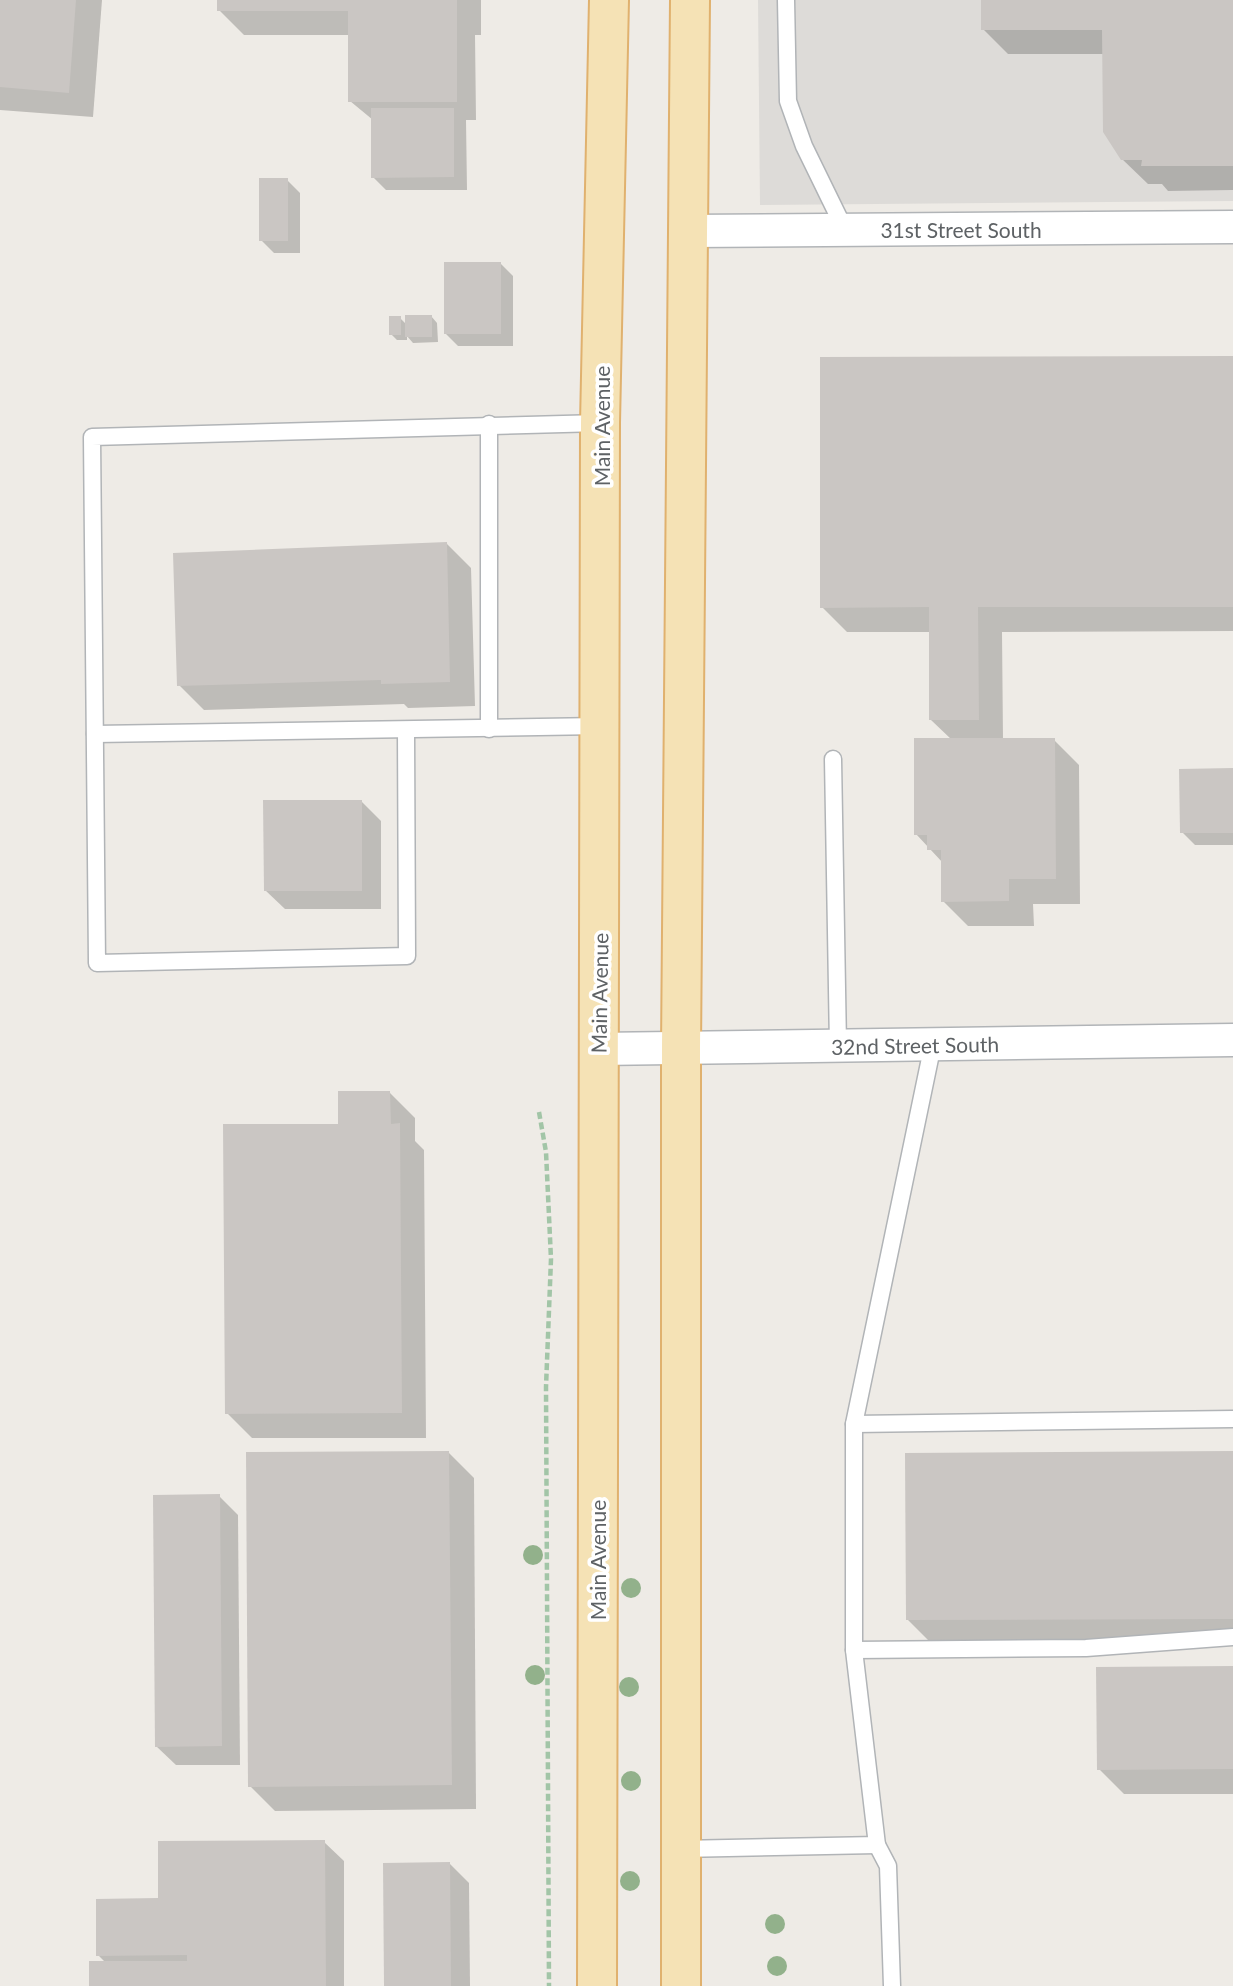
<svg xmlns="http://www.w3.org/2000/svg" width="1233" height="1986" viewBox="0 0 1233 1986" font-family="Lato,sans-serif">
	<rect width="100%" height="100%" fill="#eeebe6"/>
	<!-- industrial -->
	<polygon fill="#dddbd8" points="758,0 1233,0 1233,201 760,205"/>
	<!-- shadow -->
	<g fill="#0003">
		<polygon points="0,0 102,0 93,117 0,110"/>
		<polygon points="219,0 481,0 481,35 475,35 476,120 466,120 467,190 386,190 373,177 373,120 350,101 350,35 244,35 219,10"/>
		<polygon points="982,0 1233,0 1233,190 1168,191 1162,184 1148,184 1122,159 1104,54 1008,54 983,29"/>
		<polygon points="287,180 300,193 300,253 274,253 261,240"/>
		<polygon points="500,263 513,276 513,346 458,346 445,333"/>
		<polygon points="431,316 437,323 438,342 413,343 407,336 407,340 397,340 391,334 400,318 407,325"/>
		<polygon points="1233,358 1233,631 1002,632 1003,740 1054,740 1079,765 1080,904 1033,904 1034,926 968,926 943,901 943,863 916,834 952,740 931,720 931,632 847,632 822,607"/>
		<polygon points="446,543 471,568 475,706 408,708 404,704 204,710 179,685"/>
		<polygon points="1233,771 1233,845 1195,845 1182,832"/>
		<polygon points="362,802 381,821 381,909 285,909 265,890"/>
		<polygon points="390,1093 415,1118 415,1141 424,1150 426,1438 252,1438 227,1413 340,1125"/>
		<polygon points="449,1453 474,1478 476,1809 275,1811 250,1786"/>
		<polygon points="1233,1453 1233,1643 933,1645 908,1620"/>
		<polygon points="219,1496 238,1515 240,1765 176,1765 156,1746"/>
		<polygon points="1233,1668 1233,1794 1124,1794 1099,1769"/>
		<polygon points="324,1842 344,1861 344,1986 91,1986 106,1963 98,1955 160,1900"/>
		<polygon points="450,1864 469,1883 470,1986 386,1986"/>
	</g>
	<!-- building -->
	<g fill="#cac6c3">
		<polygon points="0,0 76,0 69,93 0,87"/>
		<polygon points="217,0 457,0 457,102 348,102 348,11 217,11"/>
		<polygon points="981,0 1233,0 1233,166 1141,166 1142,160 1121,160 1103,132 1102,30 981,30"/>
		<polygon points="371,108 454,108 454,177 371,178"/>
		<rect x="259" y="178" width="29" height="63"/>
		<rect x="444" y="262" width="57" height="72"/>
		<rect x="405" y="315" width="27" height="22"/>
		<rect x="389" y="316" width="12" height="19"/>
		<polygon points="1233,356 1233,607 978,607 979,720 929,720 929,607 820,608 820,357"/>
		<polygon points="447,542 450,682 381,684 381,680 177,686 173,553"/>
		<polygon points="914,738 1055,738 1056,879 1009,879 1009,901 941,902 941,850 927,850 927,835 914,835"/>
		<polygon points="1233,768 1233,833 1180,833 1179,769"/>
		<polygon points="263,800 362,800 362,891 264,891"/>
		<polygon points="338,1091 390,1091 391,1124 400,1123 402,1413 225,1414 223,1124 338,1124"/>
		<polygon points="449,1451 452,1785 248,1787 246,1452"/>
		<polygon points="1233,1451 1233,1619 906,1620 905,1453"/>
		<polygon points="220,1494 222,1746 155,1747 153,1495"/>
		<polygon points="1233,1666 1233,1769 1097,1770 1096,1667"/>
		<polygon points="325,1840 326,1986 89,1986 89,1961 187,1961 187,1955 96,1956 96,1899 158,1898 158,1841"/>
		<polygon points="450,1862 451,1986 384,1986 383,1863"/>
	</g>
	<g fill="none" stroke-linecap="round" stroke-linejoin="round">
		<!-- service casing -->
		<g stroke="#b1b4b7" stroke-width="19">
			<g id="service">
				<polyline points="786,0 788,101 804,146 845,230"/>
				<polyline points="489,729 489,424"/>
				<polyline points="406,731 407,956 97,963 92,437 600,423"/>
				<polyline points="95,734 600,726"/>
				<polyline points="833,759 838,1046"/>
				<polyline points="854,1424 1233,1419"/>
				<polyline points="854,1650 1086,1648 1233,1637"/>
				<polyline points="877,1845 888,1866 892,1986"/>
				<polyline points="680,1849 877,1845 854,1650 854,1424 933,1044"/>
			</g>
		</g>
		<!-- minor casing -->
		<g stroke="#b1b4b7" stroke-width="35">
			<g id="minor">
				<polyline points="689,231 1233,227"/>
				<polyline points="598,1049 1233,1040"/>
			</g>
		</g>
		<!-- primary casing -->
		<g stroke="#e0b16e" stroke-width="42">
			<g id="primary">
				<polyline points="597,1986 600,423 609,0"/>
				<polyline points="681,1986 681,1048 690,0"/>
			</g>
		</g>
		<!-- path -->
		<polyline stroke="#a2c5a7" stroke-width="4.5" stroke-dasharray="7 3.5" stroke-linecap="butt" points="539,1112 546,1152 551,1259 546,1387 549,1986"/>
		<!-- service -->
		<use href="#service" stroke="#fff" stroke-width="16"/>
		<!-- minor -->
		<use href="#minor" stroke="#fff" stroke-width="32"/>
		<!-- primary -->
		<use href="#primary" stroke="#f5e2b5" stroke-width="38"/>
	</g>
	<!-- trees -->
	<g fill="#92b18b">
		<circle cx="533" cy="1555" r="10"/>
		<circle cx="631" cy="1588" r="10"/>
		<circle cx="535" cy="1675" r="10"/>
		<circle cx="629" cy="1687" r="10"/>
		<circle cx="631" cy="1781" r="10"/>
		<circle cx="630" cy="1881" r="10"/>
		<circle cx="775" cy="1924" r="10"/>
		<circle cx="777" cy="1966" r="10"/>
	</g>
	<g text-anchor="middle" dominant-baseline="central" stroke-width="7" stroke-linejoin="round" paint-order="stroke">
		<!-- street labels -->
		<g font-size="21" fill="#5e6265" stroke="#fff">
			<text x="961" y="229">31st Street South</text>
			<text transform="translate(601 426) rotate(-90)">Main Avenue</text>
			<text transform="translate(599 993) rotate(-89)">Main Avenue</text>
			<text transform="translate(915 1045) rotate(-1)">32nd Street South</text>
			<text transform="translate(597 1560) rotate(-90)">Main Avenue</text>
		</g>
	</g>
</svg>
